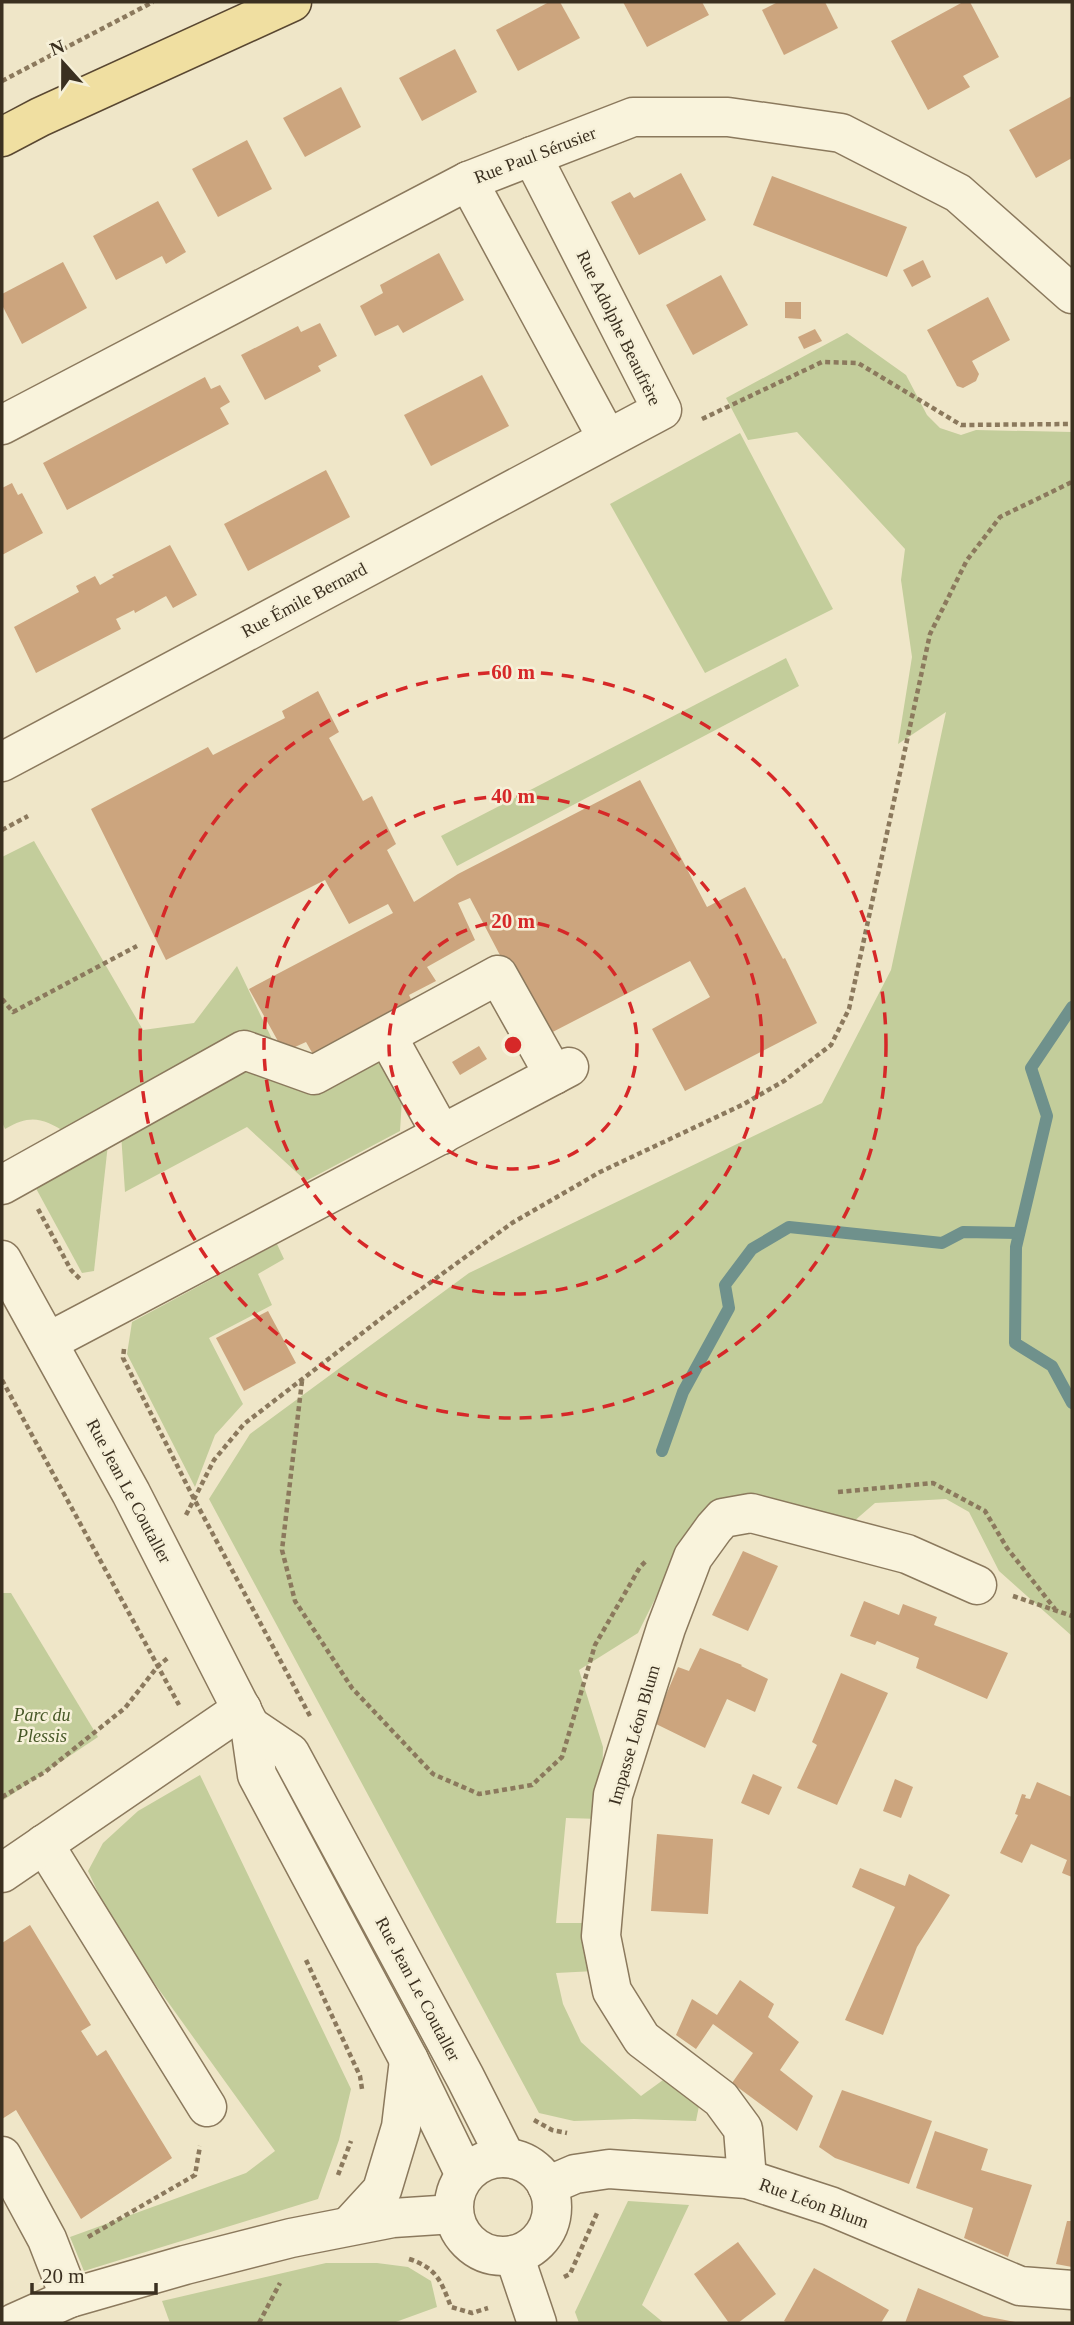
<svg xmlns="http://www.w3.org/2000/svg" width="1074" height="2325" viewBox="0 0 1074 2325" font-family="'Times New Roman',serif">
	<rect width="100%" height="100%" fill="#efe6c8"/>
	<!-- green -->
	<g fill="#c3cd9b">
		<polygon points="847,333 906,375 927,415 940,428 961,435 976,430 1072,432 1072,1636 999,1571 969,1512 946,1499 875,1503 853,1522 685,1539 638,1633 579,1670 603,1747 601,1819 566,1818 556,1923 592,1923 595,1971 556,1973 563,2004 581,2042 641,2096 670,2075 699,2106 696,2121 634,2119 574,2121 539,2113 209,1499 250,1434 469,1273 822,1103 891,970 946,712 898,744 912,657 901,580 905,549 797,432 748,440 726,398"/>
		<polygon points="740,433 833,609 705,673 610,504"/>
		<polygon points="786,658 799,686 457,866 441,836"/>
		<path d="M34,841L143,1030L194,1023L237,966L295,1087L381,1053L402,1099L400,1131L306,1181L247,1127L125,1192L120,1119L67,1133C42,1118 31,1114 5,1129L2,1122V857Z"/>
		<polygon points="109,1135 94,1271 82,1273 32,1181"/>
		<polygon points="277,1244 284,1259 258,1274 272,1305 209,1338 243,1404 215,1435 195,1487 127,1354 132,1322"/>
		<polygon points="2,1593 11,1593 98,1737 2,1801"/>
		<polygon points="200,1775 351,2089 339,2140 318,2199 84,2271 70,2237 246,2173 275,2151 114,1927 88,1871 103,1843 138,1811"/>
		<polygon points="628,2201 689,2205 642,2305 664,2323 579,2323 575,2312"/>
		<polygon points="326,2263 377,2263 408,2267 431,2281 437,2307 393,2323 170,2323 162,2301"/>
	</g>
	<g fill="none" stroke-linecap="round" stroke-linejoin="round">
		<!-- stream -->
		<g stroke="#6f918c" stroke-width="12">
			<polyline points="1072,1007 1031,1068 1047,1116 1016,1247 1015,1343 1052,1366 1072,1403"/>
			<polyline points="662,1451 683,1392 729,1308 725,1285 752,1249 789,1227 942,1243 963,1232 1019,1233"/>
		</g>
	</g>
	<!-- building -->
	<g fill="#cca57e">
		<polygon points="549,2 560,2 580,38 518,71 496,30"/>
		<polygon points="623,2 702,2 709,15 647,47"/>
		<polygon points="778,2 825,2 838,28 784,55 762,10"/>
		<polygon points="963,2 970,2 999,57 963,76 970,87 928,110 891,41"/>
		<polygon points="455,49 477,92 422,121 399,78"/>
		<polygon points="341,87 361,127 305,157 283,118"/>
		<polygon points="1072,96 1072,158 1036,178 1009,130"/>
		<polygon points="247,140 272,189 218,217 192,169"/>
		<polygon points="681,173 706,220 639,255 611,202 630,192 634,198"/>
		<polygon points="772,176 907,227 887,277 753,225"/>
		<polygon points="158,201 186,252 166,264 162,256 116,280 93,236"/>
		<polygon points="439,253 464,300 403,333 398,325 375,336 360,306 383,293 380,285"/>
		<polygon points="923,260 931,277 912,287 903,270"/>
		<polygon points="63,262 87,308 22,344 2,305 2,294"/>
		<polygon points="721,275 748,325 693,355 666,305"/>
		<polygon points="988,297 1010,340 972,361 979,374 976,381 963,388 957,386 927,330"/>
		<polygon points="785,302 801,302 801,319 785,318"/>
		<polygon points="320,323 337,356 318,366 321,371 265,400 241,355 298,326 301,332"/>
		<polygon points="815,329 822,341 804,349 798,337"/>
		<polygon points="482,375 509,426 431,466 404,415"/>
		<polygon points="205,377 211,389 220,385 230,402 220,408 229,424 67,510 43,463"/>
		<polygon points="326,470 350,517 248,571 224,524"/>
		<polygon points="12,483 18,495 22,493 43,533 2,555 2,488"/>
		<polygon points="170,545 197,595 173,608 166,596 135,613 134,610 116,619 121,629 36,673 14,627 79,592 76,586 95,576 100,585 114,577 112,575"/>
		<polygon points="318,691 339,732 329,738 363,801 372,796 396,844 387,850 414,902 458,874 640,780 707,907 745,887 783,959 785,958 817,1023 685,1091 652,1029 710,997 690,961 543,1037 470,898 458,903 475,940 427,967 436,981 409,995 414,1006 314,1056 306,1042 284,1052 249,989 393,913 388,904 349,924 325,880 166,960 91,809 208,747 213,755 285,718 282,711"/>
		<polygon points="479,1046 487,1059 460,1075 452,1062"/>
		<polygon points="268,1311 296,1363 244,1391 216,1338"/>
		<polygon points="743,1551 778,1566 748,1631 712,1615"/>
		<polygon points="864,1601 899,1615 903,1604 937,1617 934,1625 1008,1653 987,1699 916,1668 919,1658 877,1641 875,1645 850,1636"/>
		<polygon points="700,1648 742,1665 741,1666 768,1679 755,1712 727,1699 705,1748 654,1723 678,1667 689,1671"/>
		<polygon points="841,1673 888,1693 837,1805 797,1788 817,1745 812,1742"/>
		<polygon points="753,1774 782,1787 769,1815 741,1803"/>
		<polygon points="895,1779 913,1787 901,1818 883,1811"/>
		<polygon points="1037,1782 1072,1797 1072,1877 1062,1873 1067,1860 1031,1844 1022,1863 1000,1853 1018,1815 1015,1814 1022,1794 1026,1795 1025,1798 1030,1799"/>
		<polygon points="657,1834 713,1839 708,1914 651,1911"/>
		<polygon points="860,1868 905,1886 909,1874 950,1895 917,1947 883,2035 845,2020 895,1907 852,1887"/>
		<polygon points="30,1925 91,2025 81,2031 97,2056 106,2050 172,2158 81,2219 16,2110 2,2119 2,1943"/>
		<polygon points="740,1980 774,2004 768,2017 799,2042 780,2070 813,2096 797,2131 732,2083 753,2053 713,2024 696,2049 676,2035 692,1999 717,2015"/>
		<polygon points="842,2090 932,2121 909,2184 835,2158 819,2147"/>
		<polygon points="935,2131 988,2149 981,2170 1032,2185 1008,2257 964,2238 973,2208 916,2188"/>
		<polygon points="1067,2221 1072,2221 1072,2267 1056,2264"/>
		<polygon points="738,2242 776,2294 738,2323 729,2323 694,2274"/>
		<polygon points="814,2268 889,2310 881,2323 788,2323 784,2321"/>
		<polygon points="918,2288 984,2316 1020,2323 905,2323"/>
	</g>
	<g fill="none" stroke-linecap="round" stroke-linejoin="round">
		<!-- minor casing -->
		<g stroke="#8b795d" stroke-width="41">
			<g id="minor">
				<polyline points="468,181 607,438"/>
				<polyline points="2,425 468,181 633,117 728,117 841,133 958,193 1072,294"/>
				<polyline points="2,762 662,410 532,156"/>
				<polyline points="387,1036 442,1135"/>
				<polyline points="2,1185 244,1050 314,1075 498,975 554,1075"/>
				<polyline points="2,1260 131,1493 250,1726 257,1775 409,2060 465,2175"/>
				<polyline points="48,1342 569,1067"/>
				<polyline points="250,1726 290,1753 465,2077 506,2158"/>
				<polyline points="44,1844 207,2107"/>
				<polyline points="2,1873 242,1709"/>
				<polyline points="2,2156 47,2239 70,2298"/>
				<circle cx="503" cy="2207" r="49"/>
				<polyline points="747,2179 743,2129 721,2099 642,2039 612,1991 601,1936 613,1795 666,1628 693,1557 714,1528 723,1518 751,1513 907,1554 977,1585"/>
				<polyline points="547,2186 575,2174 609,2169 747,2179 830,2206 1020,2286 1072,2290"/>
				<polyline points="349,2226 382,2190 401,2127 409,2060"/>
				<polyline points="514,2255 537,2323"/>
				<polyline points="14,2323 70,2298 185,2265 291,2238 393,2218 454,2214"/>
			</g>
		</g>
		<!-- major casing -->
		<g stroke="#594731" stroke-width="41">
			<polyline id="major" points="2,137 40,117 292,2"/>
		</g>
		<!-- path -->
		<g stroke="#8b795d" stroke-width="4.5" stroke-dasharray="5 3.5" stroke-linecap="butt">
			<polyline points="2,81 153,2"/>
			<polyline points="702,419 822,362 858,363 961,425 1072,424"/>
			<polyline points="2,830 28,816"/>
			<polyline points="2,999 13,1012 137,946"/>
			<polyline points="38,1209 71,1270 80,1279"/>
			<polyline points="124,1349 123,1358 192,1495 311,1718"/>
			<polyline points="2,1380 179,1705"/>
			<polyline points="302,1381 282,1550 295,1601 352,1688 433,1774 479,1794 532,1785 562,1757 595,1645 640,1567 647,1560"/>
			<polyline points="838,1492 933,1483 985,1511 1007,1548 1055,1609"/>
			<polyline points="186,1515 214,1460 244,1424 387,1314 512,1223 600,1172 742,1105 784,1081 831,1045 849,1009 930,634 967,560 1000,517 1072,482"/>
			<polyline points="1013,1596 1072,1616"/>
			<polyline points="2,1797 45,1772 125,1708 158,1666 169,1657"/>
			<polyline points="306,1960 360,2076 362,2089"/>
			<polyline points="534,2120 552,2130 567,2133"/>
			<polyline points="338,2175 351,2141"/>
			<polyline points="88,2237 195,2175 200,2146"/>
			<path d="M409,2259C437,2268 441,2281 451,2307L472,2313L488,2308"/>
			<polyline points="564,2277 570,2274 598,2211"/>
			<polyline points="259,2323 280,2283"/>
		</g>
		<!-- minor -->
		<use href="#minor" stroke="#f9f3dc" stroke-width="38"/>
		<!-- major -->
		<use href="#major" stroke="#f0dfa1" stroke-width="38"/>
	</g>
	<!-- distance rings -->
	<g fill="none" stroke="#d62828" stroke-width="3.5" stroke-dasharray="12 9">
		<circle cx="513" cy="1045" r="124"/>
		<circle cx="513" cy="1045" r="249"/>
		<circle cx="513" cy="1045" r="373"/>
	</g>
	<g text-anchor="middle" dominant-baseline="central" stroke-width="5" stroke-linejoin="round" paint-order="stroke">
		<!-- street labels -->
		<g font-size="18" fill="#3b3020" stroke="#f6f0d8">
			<text transform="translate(535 155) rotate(-21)">Rue Paul Sérusier</text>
			<text transform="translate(619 328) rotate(64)">Rue Adolphe Beaufrère</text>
			<text transform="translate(304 600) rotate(-28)">Rue Émile Bernard</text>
			<text transform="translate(129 1491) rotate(62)">Rue Jean Le Coutaller</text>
			<text transform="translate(634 1735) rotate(-74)">Impasse Léon Blum</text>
			<text transform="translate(418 1989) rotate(62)">Rue Jean Le Coutaller</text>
			<text transform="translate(814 2203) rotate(20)">Rue Léon Blum</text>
		</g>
		<!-- park labels -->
		<g font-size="18" font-style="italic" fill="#475827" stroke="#f6f0d8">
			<text x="42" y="1715">Parc du<tspan x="42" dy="21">Plessis</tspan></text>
		</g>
	</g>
	<circle cx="513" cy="1045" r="10" fill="#d62828" stroke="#f6f0d8" stroke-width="3.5"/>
	<g font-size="21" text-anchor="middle" font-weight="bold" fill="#d62828" stroke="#f6f0d8" stroke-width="5" stroke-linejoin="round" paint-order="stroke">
		<text x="513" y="679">60 m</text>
		<text x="513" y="803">40 m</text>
		<text x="513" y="928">20 m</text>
	</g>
	<!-- border -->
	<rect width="1074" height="2325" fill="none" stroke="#3b3020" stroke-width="7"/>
	<!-- north arrow -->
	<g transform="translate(63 63) rotate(339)" stroke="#f6f0d8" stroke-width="5" paint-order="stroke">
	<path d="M0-5L12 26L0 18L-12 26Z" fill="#3b3020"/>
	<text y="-10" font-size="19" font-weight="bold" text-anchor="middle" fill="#3b3020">N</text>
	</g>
	<!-- scale -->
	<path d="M32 2283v10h124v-10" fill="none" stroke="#3b3020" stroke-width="3.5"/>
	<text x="42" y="2283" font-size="21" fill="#3b3020" stroke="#f6f0d8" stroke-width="5" paint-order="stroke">20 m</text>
</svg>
